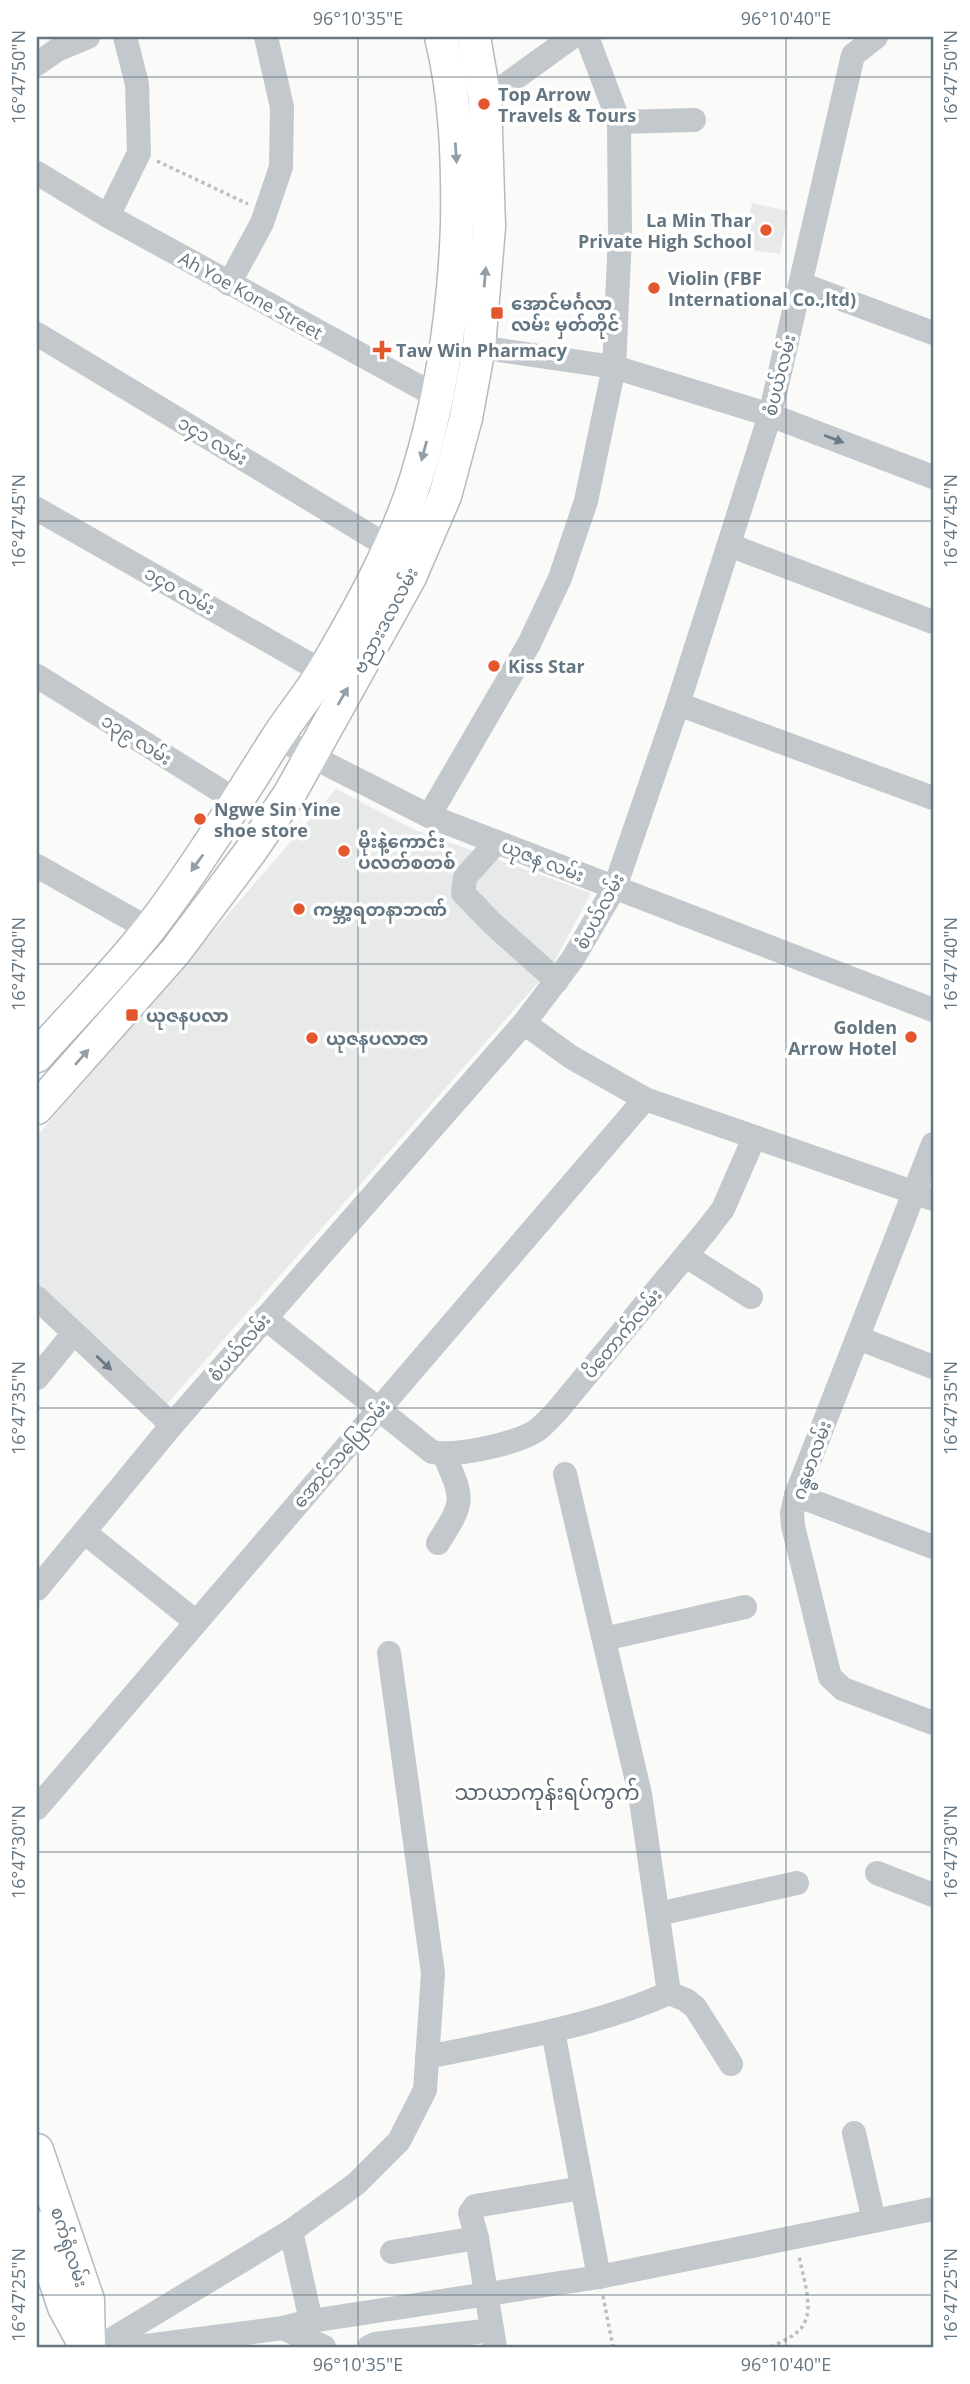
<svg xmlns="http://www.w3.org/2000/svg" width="970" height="2384" viewBox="0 0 970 2384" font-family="'Open Sans','Noto Sans Myanmar',sans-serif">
	<rect width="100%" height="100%" fill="#fafaf8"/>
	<!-- built -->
	<g fill="#e8e9e9">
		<polygon points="752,203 788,211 780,254 744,249"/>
		<polygon points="336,789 415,830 591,893 551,968 166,1405 37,1297 37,1136"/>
	</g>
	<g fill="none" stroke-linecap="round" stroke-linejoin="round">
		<!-- major casing -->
		<g stroke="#b5babe" stroke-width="35">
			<g id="major">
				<path d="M37,1056C74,1014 116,972 151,927C196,868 235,804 275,741C290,717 309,695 324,670C359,610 395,546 416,479C442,395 454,313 457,225C458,163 456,97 441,37"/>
				<polyline points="37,1108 175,952 250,852 289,795 410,577 445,496 466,418 479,347 489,227 485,100 474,37"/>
				<polyline points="37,2150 88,2300 89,2347"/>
				<polyline points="37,2227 64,2307 86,2347"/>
			</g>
		</g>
		<!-- path -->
		<g stroke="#bbbfc2" stroke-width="3.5" stroke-dasharray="3.5 3.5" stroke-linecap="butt">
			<polyline points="157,161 248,204"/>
			<polyline points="603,2296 613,2347"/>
			<path d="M771,2347C779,2343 788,2339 795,2334C819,2317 803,2280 799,2256"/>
		</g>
		<!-- minor -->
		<g stroke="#c3c8cc" stroke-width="24">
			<polyline points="37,64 57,50 88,37"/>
			<polyline points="470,102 485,100 572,37"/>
			<polyline points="619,122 694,120"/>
			<polyline points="37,173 108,216 438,397 466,418"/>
			<polyline points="108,216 139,153 137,84 125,37"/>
			<polyline points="229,284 262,223 281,167 282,107 266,37"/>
			<polyline points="801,284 933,333"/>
			<polyline points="37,334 389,547"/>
			<polyline points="479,347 614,367 770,415 933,477"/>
			<polyline points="37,509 323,672"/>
			<polyline points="729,545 933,622"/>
			<polyline points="37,676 237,801"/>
			<polyline points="678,704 933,798"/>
			<polyline points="278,737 309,755 429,816 933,1010"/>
			<polyline points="429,816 529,644 560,578 586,501 614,367 620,236 619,122 587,37"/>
			<polyline points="497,842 465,877 463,893 493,924 557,981"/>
			<polyline points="37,866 149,929"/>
			<polyline points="524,1023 571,1057 645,1099 933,1199"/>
			<polyline points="933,1144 796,1495 792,1513 793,1526 830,1677 843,1689 933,1723"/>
			<polyline points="686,1256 751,1297"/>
			<polyline points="37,1298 172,1425"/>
			<path d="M265,1318L432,1452C457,1457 514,1444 536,1431C543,1426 550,1418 556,1412L706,1231L723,1209L754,1138"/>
			<polyline points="858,1338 933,1367"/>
			<polyline points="37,1378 73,1334"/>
			<polyline points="565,1474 640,1794 669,1993"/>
			<polyline points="796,1495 933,1547"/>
			<polyline points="84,1532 196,1622"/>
			<path d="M438,1543C465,1500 464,1501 444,1454"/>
			<polyline points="37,1589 172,1425 524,1023 572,960 615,887 678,704 770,415 853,55 876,37"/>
			<polyline points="604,1639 745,1607"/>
			<polyline points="37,1808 645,1099"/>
			<polyline points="877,1873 933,1895"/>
			<polyline points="658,1914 797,1883"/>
			<polyline points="553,2031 599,2277"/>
			<path d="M427,2057C509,2040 593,2027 669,1993L686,2000L695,2007L731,2064"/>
			<polyline points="854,2133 874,2221"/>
			<polyline points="291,2231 311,2321"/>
			<polyline points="392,2252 477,2238"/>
			<polyline points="283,2328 324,2347"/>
			<polyline points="99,2347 291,2231 356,2184 399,2141 425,2090 433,1973 389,1653"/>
			<polyline points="138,2347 283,2328 311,2321 599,2277 933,2209"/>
			<polyline points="369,2347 375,2344 492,2330"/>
			<polyline points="495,2347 477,2238 470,2213 475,2206 582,2188"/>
		</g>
		<!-- major -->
		<use href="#major" stroke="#fff" stroke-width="32"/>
	</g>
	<!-- one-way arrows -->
	<defs><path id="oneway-solid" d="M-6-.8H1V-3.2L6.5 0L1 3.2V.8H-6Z" transform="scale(1.75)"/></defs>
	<g fill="#939fa8">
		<use href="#oneway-solid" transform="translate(456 153) rotate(86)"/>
		<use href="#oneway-solid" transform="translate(485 277) rotate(-85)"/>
		<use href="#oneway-solid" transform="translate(424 451) rotate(105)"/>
		<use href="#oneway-solid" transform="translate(343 696) rotate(-60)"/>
		<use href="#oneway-solid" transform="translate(197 863) rotate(126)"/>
		<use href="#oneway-solid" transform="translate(82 1057) rotate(-49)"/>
	</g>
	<g fill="#6a7a87">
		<use href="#oneway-solid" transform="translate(834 439) rotate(21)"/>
		<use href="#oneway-solid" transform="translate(104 1363) rotate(43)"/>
	</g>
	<!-- ticks -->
	<path fill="none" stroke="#657683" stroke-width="2" stroke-opacity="0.45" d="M358,37V2347M786,37V2347M37,77H933M37,521H933M37,964H933M37,1408H933M37,1852H933M37,2295H933"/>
	<!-- markers -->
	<g fill="#e4572e" stroke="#fff" stroke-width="2.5">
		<circle cx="484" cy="104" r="7"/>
		<circle cx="766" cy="230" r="7"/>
		<circle cx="654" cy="288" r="7"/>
		<rect x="490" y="306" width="14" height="14" rx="3.5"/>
		<path d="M378.5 339.5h7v7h7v7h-7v7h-7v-7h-7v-7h7z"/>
		<circle cx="494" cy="666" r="7"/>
		<circle cx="200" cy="819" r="7"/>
		<circle cx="344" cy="851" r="7"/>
		<circle cx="299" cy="909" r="7"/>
		<rect x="125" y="1008" width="14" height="14" rx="3.5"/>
		<circle cx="911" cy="1037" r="7"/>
		<circle cx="312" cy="1038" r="7"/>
	</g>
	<g text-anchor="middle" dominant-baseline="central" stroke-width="7" stroke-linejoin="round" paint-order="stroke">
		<!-- poi labels -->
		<g font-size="18" font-weight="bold" fill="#657683" stroke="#fff" text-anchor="start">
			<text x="498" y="94">Top Arrow<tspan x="498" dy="21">Travels &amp; Tours</tspan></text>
			<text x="752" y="220" text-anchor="end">La Min Thar<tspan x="752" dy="21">Private High School</tspan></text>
			<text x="668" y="278">Violin (FBF<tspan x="668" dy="21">International Co.,ltd)</tspan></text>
			<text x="511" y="303">အောင်မင်္ဂလာ<tspan x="511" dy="21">လမ်း မှတ်တိုင်</tspan></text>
			<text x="396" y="350">Taw Win Pharmacy</text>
			<text x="508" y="666">Kiss Star</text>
			<text x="214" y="809">Ngwe Sin Yine<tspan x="214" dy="21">shoe store</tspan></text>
			<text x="358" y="841">မိုးနဲ့ကောင်း<tspan x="358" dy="21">ပလတ်စတစ်</tspan></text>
			<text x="313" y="909">ကမ္ဘာ့ရတနာဘဏ်</text>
			<text x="146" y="1015">ယုဇနပလာ</text>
			<text x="897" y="1027" text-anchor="end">Golden<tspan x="897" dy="21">Arrow Hotel</tspan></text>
			<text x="326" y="1038">ယုဇနပလာဇာ</text>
		</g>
		<!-- street labels -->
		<g font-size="18" fill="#657683" stroke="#fff">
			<text transform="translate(251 295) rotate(29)">Ah Yoe Kone Street</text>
			<text transform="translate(779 375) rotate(-76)">စံပယ်လမ်း</text>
			<text transform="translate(213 440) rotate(31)">၁၄၁ လမ်း</text>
			<text transform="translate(180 590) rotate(30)">၁၄၀ လမ်း</text>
			<text transform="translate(385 620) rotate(-62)">ဗညားဒလလမ်း</text>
			<text transform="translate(137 739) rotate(32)">၁၃၉ လမ်း</text>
			<text transform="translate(543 860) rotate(21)">ယုဇန လမ်း</text>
			<text transform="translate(599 911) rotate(-62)">စံပယ်လမ်း</text>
			<text transform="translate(622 1333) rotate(-50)">ပိတောက်လမ်း</text>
			<text transform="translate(239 1347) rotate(-49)">စံပယ်လမ်း</text>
			<text transform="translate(341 1453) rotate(-49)">အောင်သပြေလမ်း</text>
			<text transform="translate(811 1460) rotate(-70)">ဂန္ဓမာလမ်း</text>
			<text transform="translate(70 2247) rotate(72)">စက်ရုံလမ်း</text>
		</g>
		<!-- quarter labels -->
		<g font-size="21" fill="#57646e" stroke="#fff">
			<text x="547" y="1792">သာယာကုန်းရပ်ကွက်</text>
		</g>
	</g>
	<!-- border -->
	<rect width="970" height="2384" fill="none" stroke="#ffffff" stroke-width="77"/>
	<rect x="38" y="38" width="894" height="2308" fill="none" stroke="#657683" stroke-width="2.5"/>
	<g font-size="18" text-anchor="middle" fill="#657683">
		<text x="358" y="25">96°10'35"E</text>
		<text x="786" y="25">96°10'40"E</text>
		<text transform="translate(19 77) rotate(-90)" y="6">16°47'50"N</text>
		<text transform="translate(951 77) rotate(-90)" y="6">16°47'50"N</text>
		<text transform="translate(19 521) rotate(-90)" y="6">16°47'45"N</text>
		<text transform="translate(951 521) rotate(-90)" y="6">16°47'45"N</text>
		<text transform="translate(19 964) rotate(-90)" y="6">16°47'40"N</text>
		<text transform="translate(951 964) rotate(-90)" y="6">16°47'40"N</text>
		<text transform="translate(19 1408) rotate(-90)" y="6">16°47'35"N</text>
		<text transform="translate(951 1408) rotate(-90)" y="6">16°47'35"N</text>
		<text transform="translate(19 1852) rotate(-90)" y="6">16°47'30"N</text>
		<text transform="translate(951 1852) rotate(-90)" y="6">16°47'30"N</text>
		<text transform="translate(19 2295) rotate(-90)" y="6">16°47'25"N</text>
		<text transform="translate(951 2295) rotate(-90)" y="6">16°47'25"N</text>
		<text x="358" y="2371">96°10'35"E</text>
		<text x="786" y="2371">96°10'40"E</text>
	</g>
</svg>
